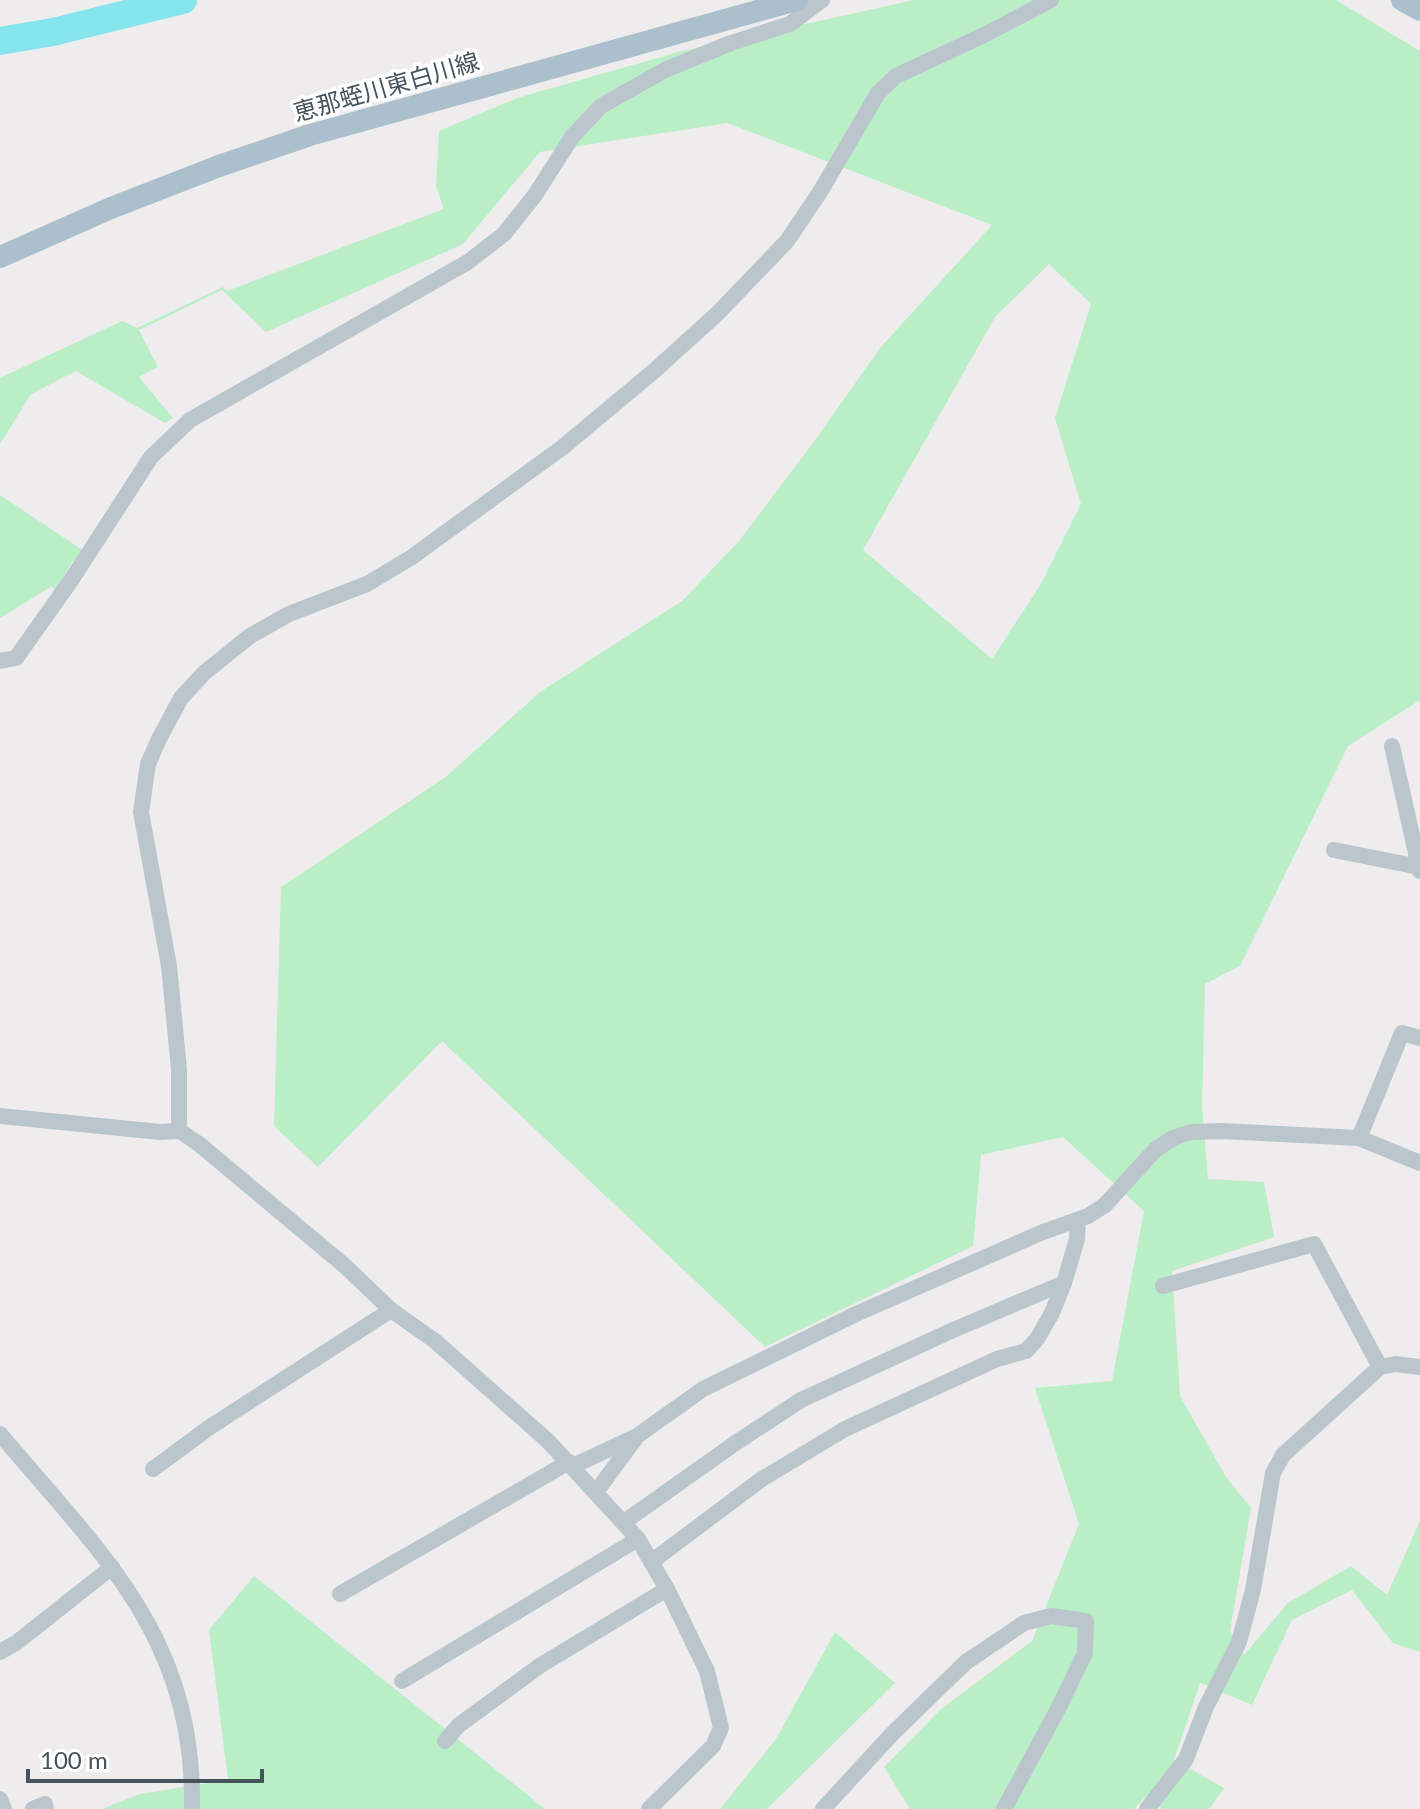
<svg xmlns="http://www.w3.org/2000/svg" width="1420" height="1809" viewBox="0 0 1420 1809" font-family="Lato,'Noto Sans JP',sans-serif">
	<rect width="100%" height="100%" fill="#efeced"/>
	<!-- green -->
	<g fill="#b9eec7" fill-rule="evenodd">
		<path d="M914,0H1336L1420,51V700L1348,746L1240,966L1205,984L1202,1106L1208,1179L1264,1182L1274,1237L1172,1271L1180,1396L1226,1477L1251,1508L1230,1631L1244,1655L1288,1603L1351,1566L1387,1595L1420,1521V1652L1393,1643L1352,1590L1292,1620L1252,1705L1200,1683L1174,1760L1224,1788L1209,1809H1162L1147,1795L1134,1809H910L884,1767L941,1709L1032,1641L1079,1524L1035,1388L1112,1381L1144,1211L1063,1137L981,1155L973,1246L765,1347L442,1041L318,1167L274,1126L281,887L447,776L540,692L682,601L739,541L816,439L880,348L992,225L728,123L540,152L463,244L266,332L222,290L139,330L158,367L139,377L173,418L165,423L76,371L31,394L0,444V378L122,321L137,328L223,287L227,291L444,209L436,186L439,131L517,98L682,51ZM1049,264L1091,304L1055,418L1081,504L1041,584L992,659L863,550L995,317Z"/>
		<polygon points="0,495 84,551 78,560 72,562 55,592 52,586 0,618"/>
		<polygon points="254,1576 545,1809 102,1809 140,1794 228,1780 209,1630"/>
		<polygon points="835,1632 895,1683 767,1809 720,1809 776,1739"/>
	</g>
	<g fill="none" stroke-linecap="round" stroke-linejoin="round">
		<!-- river -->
		<polyline stroke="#86e4ec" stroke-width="28" points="0,41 53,32 183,0"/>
		<!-- minor -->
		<g stroke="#bac6cc" stroke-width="16">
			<polyline points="0,661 16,658 72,579 151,457 190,420 468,262 504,234 535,195 572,137 601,106 665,70 731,43 790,24 822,0"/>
			<polyline points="1392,746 1420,871"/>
			<polyline points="1334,850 1419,867"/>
			<polyline points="0,1116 160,1132 180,1131 199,1144 345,1266 391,1310 435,1341 548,1441 638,1539 667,1589 707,1671 721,1728 713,1746 649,1809"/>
			<polyline points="179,1131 179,1069 169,966 141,812 148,764 159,739 181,698 204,673 250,636 289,614 367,584 412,557 563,447 654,371 718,313 787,241 820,192 878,93 896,76 984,35 1051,0"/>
			<polyline points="1359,1138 1402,1033 1420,1038"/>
			<polyline points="1163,1286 1314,1244 1380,1367"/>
			<path d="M0,1434C102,1555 195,1637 192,1809"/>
			<polyline points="573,1466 637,1436 703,1389 856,1314 1043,1232 1088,1216 1105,1205 1155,1150 1173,1138 1191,1132 1221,1131 1359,1138 1420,1163"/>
			<polyline points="153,1469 210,1427 391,1310"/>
			<polyline points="596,1492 635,1439"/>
			<polyline points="624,1522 737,1442 801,1400 951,1331 1064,1283 1077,1239 1078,1220"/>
			<polyline points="651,1562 762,1479 845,1429 997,1359 1026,1351 1037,1339 1052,1313 1064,1283"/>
			<polyline points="340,1594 569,1462"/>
			<polyline points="0,1652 16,1643 112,1567"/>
			<polyline points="402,1681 638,1539"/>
			<polyline points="445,1741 459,1725 541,1665 667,1589"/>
			<polyline points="0,1799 4,1809"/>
			<polyline points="33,1809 45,1804 46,1809"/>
			<polyline points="823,1809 892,1734 966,1662 1024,1623 1051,1616 1086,1621 1085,1653 1059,1707 1004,1809"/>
			<polyline points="1147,1809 1186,1759 1206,1707 1239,1642 1253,1590 1273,1473 1283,1455 1380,1367 1395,1364 1420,1367"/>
		</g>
		<!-- major -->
		<g stroke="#abc0cc" stroke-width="22">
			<polyline points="1402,0 1420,10"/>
			<polyline points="0,257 111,208 219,166 310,135 797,0"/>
		</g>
	</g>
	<g text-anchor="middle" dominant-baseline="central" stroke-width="7" stroke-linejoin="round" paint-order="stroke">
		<!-- street labels -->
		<g font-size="24" fill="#45535a" stroke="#fff">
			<text transform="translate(386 86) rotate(-16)">恵那蛭川東白川線</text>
		</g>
	</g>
	<!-- scale -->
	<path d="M28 1769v12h234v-12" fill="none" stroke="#45535a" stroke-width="4"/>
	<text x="40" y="1769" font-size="24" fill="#45535a" stroke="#ffffff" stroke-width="6" paint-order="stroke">100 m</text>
</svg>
